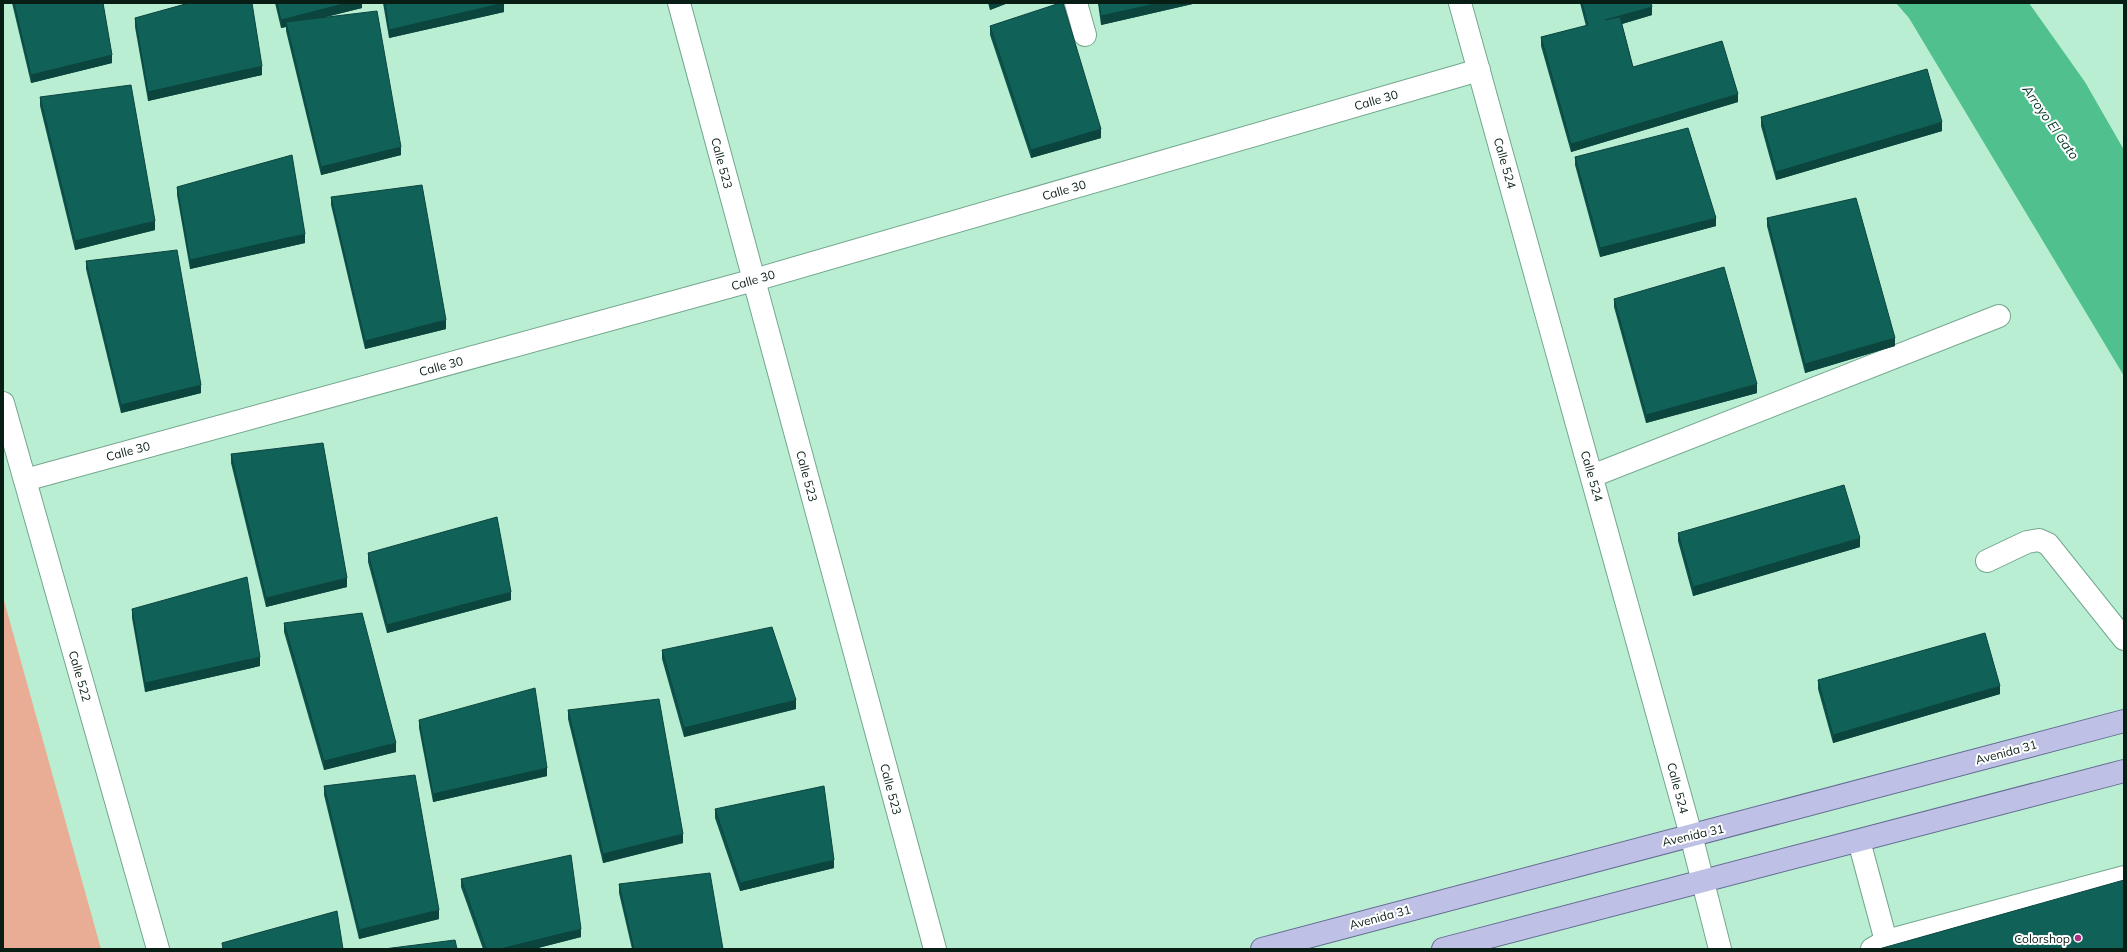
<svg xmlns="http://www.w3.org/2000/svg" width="2127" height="952" viewBox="0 0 2127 952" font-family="Mulish,sans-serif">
	<rect width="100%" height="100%" fill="#b9eed3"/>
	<!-- green -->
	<polygon fill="#e9ac94" points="3,597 101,949 3,949"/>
	<!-- water -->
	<polygon fill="#50c08f" points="1896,3 2029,3 2085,82 2124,150 2124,376 1909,18"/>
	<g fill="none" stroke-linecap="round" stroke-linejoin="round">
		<!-- minor casing -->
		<g stroke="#74a78e" stroke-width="24">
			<g id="minor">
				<polyline points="679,3 935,949"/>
				<polyline points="1076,3 1085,35"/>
				<polyline points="1460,3 1691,835 1720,949"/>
				<polyline points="3,403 158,949"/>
				<polyline points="1592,476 1999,316"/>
				<polyline points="25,480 754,280 1479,70"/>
				<polyline points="1987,561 2027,542 2039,540 2048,544 2124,639"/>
				<polyline points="1859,841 1886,941"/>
				<polyline points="1872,949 1886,941 2124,877"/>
			</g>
		</g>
		<!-- major casing -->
		<g stroke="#636c91" stroke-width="24">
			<g id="major">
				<polyline points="1262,949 2124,721"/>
				<polyline points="1443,949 2124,771"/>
			</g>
		</g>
		<!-- minor -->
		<use href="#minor" stroke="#fff" stroke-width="22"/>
		<!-- major -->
		<use href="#major" stroke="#bfc0e5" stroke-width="22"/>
	</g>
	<!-- wall -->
	<g fill="#0e544c">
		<polygon points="12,3 103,3 112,63 31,83"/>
		<polygon points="275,3 362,3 362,8 324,17 401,155 321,175 286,31 286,27 281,28"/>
		<polygon points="383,3 504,3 504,12 389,38"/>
		<polygon points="988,3 1008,3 990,10"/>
		<polygon points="1098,3 1197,3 1101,25"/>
		<polygon points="1580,3 1651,3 1652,15 1622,24 1633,67 1738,102 1571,152 1541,46 1541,37 1586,26"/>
		<polygon points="135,18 262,75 148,101 135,27"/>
		<polygon points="990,26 1101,138 1031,158 990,35"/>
		<polygon points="40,97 155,230 75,250 40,106"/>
		<polygon points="1761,117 1942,131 1776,180 1761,126"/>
		<polygon points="1575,157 1716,226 1600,257 1575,165"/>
		<polygon points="177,187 305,243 190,269 177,195"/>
		<polygon points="331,197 446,329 365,349 331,205"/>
		<polygon points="1767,218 1895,346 1805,373 1767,226"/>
		<polygon points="86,261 201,393 121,413 86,269"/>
		<polygon points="1614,299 1757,393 1646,423 1614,307"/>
		<polygon points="231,454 347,587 266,607 231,463"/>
		<polygon points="1678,533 1860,547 1693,596 1678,541"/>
		<polygon points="368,553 511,600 387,633 368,562"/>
		<polygon points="132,609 260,666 145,692 132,618"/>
		<polygon points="284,623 396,752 324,770 284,632"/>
		<polygon points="662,650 796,709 684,737 662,659"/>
		<polygon points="1818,680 2000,694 1833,743 1818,689"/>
		<polygon points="568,710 683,843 603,863 568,719"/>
		<polygon points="419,720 547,776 433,802 419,728"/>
		<polygon points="324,786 439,919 359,939 324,795"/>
		<polygon points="715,809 834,868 740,891 715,818"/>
		<polygon points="461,879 581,937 534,949 483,949 461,887"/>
		<polygon points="619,884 723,949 632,949 619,893"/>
	</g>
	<!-- shaded-wall -->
	<g fill="#0b453e">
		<polygon points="347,3 362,3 362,8 287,27 286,22 286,27 281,28 281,20"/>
		<polygon points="504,3 504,12 389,38 389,30"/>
		<polygon points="990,3 1008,3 990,10"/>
		<polygon points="1159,3 1197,3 1101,25 1101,16"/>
		<polygon points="1652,7 1652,15 1605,29 1605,20"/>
		<polygon points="112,55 112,63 31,83 31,75"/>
		<polygon points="262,66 262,75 148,101 148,92"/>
		<polygon points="1738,94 1738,102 1571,152 1571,144"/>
		<polygon points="1942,122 1942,131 1776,180 1776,172"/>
		<polygon points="1101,129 1101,138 1031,158 1031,150"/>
		<polygon points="401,147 401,155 321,175 321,167"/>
		<polygon points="1716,218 1716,226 1600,257 1600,248"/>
		<polygon points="155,221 155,230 75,250 75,241"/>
		<polygon points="305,234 305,243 190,269 190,260"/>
		<polygon points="446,320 446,329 365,349 365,341"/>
		<polygon points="1895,338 1895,346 1805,373 1805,364"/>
		<polygon points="1757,384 1757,393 1646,423 1646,415"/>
		<polygon points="201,385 201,393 121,413 121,405"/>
		<polygon points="1860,538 1860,547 1693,596 1693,587"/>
		<polygon points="347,578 347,587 266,607 266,598"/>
		<polygon points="511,592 511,600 387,633 387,625"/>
		<polygon points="260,657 260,666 145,692 145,683"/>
		<polygon points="2000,686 2000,694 1833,743 1833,735"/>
		<polygon points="796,700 796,709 684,737 684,728"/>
		<polygon points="396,743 396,752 324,770 324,761"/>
		<polygon points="547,768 547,776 433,802 433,794"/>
		<polygon points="683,834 683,843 603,863 603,854"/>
		<polygon points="834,860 834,868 740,891 740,883"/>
		<polygon points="439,910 439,919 359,939 359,930"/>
		<polygon points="581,929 581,937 534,949 500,949"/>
	</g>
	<!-- building -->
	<g fill="#106258" stroke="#0b453e">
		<polygon points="14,3 103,3 112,55 31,75"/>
		<polygon points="189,3 252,3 262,66 148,92 135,18"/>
		<polygon points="277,3 347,3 281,20"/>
		<polygon points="385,3 504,3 389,30"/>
		<polygon points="1060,3 1063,3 1101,129 1031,150 990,26"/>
		<polygon points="1099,3 1159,3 1101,16"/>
		<polygon points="1582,3 1651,3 1652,7 1605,20 1620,17 1633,67 1722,41 1738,94 1571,144 1541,37 1588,25"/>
		<polygon points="377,11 401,147 321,167 286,22"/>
		<polygon points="1927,69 1942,122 1776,172 1761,117"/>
		<polygon points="131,85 155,221 75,241 40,97"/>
		<polygon points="1688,128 1716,218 1600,248 1575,157"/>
		<polygon points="292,155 305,234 190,260 177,187"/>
		<polygon points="422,185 446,320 365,341 331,197"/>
		<polygon points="1856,198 1895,338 1805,364 1767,218"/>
		<polygon points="177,250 201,385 121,405 86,261"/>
		<polygon points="1724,267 1757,384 1646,415 1614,299"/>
		<polygon points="323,443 347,578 266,598 231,454"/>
		<polygon points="1844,485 1860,538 1693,587 1678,533"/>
		<polygon points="497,517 511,592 387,625 368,553"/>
		<polygon points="247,577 260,657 145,683 132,609"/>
		<polygon points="362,613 396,743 324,761 284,623"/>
		<polygon points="772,627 796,700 684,728 662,650"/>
		<polygon points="1985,633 2000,686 1833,735 1818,680"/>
		<polygon points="535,688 547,768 433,794 419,720"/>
		<polygon points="659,699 683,834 603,854 568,710"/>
		<polygon points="415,775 439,910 359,930 324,786"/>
		<polygon points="824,786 834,860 740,883 715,809"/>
		<polygon points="571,855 581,929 500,949 486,949 461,879"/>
		<polygon points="710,873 723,949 634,949 619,884"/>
		<polygon points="2124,880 2124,949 1879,949"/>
		<polygon points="337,911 343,949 223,949 222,943"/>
		<polygon points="455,940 457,949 384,949"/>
	</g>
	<!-- markers -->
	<circle fill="#a82f84" stroke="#fff" stroke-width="1.5" cx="2078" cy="938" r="4"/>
	<g text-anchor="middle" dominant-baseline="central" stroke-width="4" stroke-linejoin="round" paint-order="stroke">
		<!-- street labels -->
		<g font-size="12" fill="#081d14" stroke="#fff">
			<text transform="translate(1376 100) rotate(-16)">Calle 30</text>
			<text transform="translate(722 163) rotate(75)">Calle 523</text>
			<text transform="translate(1505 163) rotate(74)">Calle 524</text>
			<text transform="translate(1064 190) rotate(-16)">Calle 30</text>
			<text transform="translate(753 280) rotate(-16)">Calle 30</text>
			<text transform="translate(441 366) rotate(-15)">Calle 30</text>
			<text transform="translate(128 451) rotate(-15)">Calle 30</text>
			<text transform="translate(807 476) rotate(75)">Calle 523</text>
			<text transform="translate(1592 476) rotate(74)">Calle 524</text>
			<text transform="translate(80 676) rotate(74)">Calle 522</text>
			<text transform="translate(2006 752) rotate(-15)">Avenida 31</text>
			<text transform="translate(1678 788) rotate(75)">Calle 524</text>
			<text transform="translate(891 789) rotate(75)">Calle 523</text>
			<text transform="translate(1693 835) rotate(-13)">Avenida 31</text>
			<text transform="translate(1380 917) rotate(-15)">Avenida 31</text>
		</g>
		<!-- poi labels -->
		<g font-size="12" fill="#081d14" stroke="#fff" text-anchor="end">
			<text x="2070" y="938">Colorshop</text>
		</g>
		<!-- water labels -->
		<g font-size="13" font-style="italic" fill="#043724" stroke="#fff">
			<text transform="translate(2051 122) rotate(55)">Arroyo El Gato</text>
		</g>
	</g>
	<!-- border -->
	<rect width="2127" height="952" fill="none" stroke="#081d14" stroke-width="8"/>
</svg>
